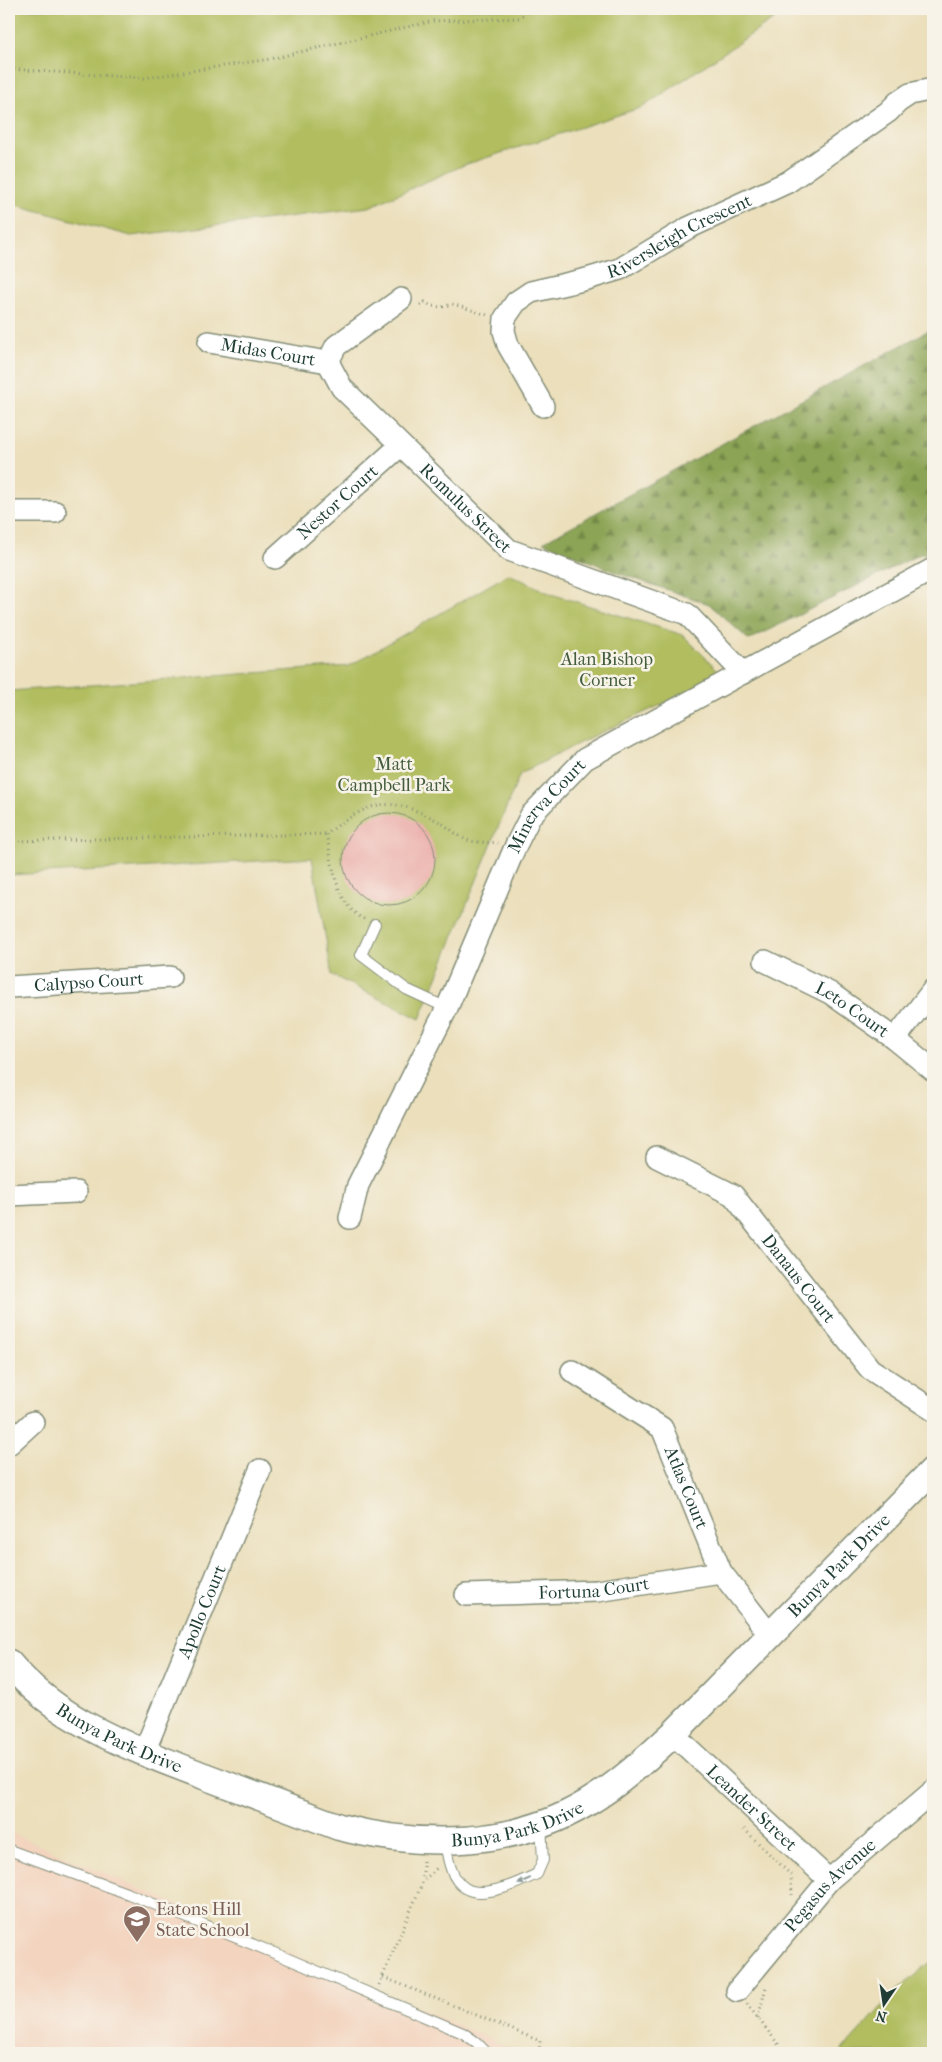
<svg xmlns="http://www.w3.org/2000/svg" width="942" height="2062" viewBox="0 0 942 2062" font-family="'IM FELL French Canon',serif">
	<defs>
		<pattern id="forest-firs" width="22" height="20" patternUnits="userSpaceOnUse" patternTransform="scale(1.25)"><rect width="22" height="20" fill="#8ca455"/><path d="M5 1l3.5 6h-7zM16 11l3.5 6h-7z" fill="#728747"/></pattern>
	</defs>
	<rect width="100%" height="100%" fill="#f7f3e8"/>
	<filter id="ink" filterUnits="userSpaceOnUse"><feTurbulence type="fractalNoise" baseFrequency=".02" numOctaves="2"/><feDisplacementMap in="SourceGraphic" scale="10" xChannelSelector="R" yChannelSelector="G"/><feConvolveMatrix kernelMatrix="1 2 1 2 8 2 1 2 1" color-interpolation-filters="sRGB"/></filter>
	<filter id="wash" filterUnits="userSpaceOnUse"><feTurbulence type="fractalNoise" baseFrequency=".0096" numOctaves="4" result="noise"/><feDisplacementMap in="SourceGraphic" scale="20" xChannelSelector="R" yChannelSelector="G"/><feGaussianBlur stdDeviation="1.12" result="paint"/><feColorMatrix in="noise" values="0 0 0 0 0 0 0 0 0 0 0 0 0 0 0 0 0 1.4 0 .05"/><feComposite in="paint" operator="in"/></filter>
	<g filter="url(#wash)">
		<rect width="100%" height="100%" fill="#ebdfbc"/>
		<!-- built -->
		<polygon fill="#f3d4bf" points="9,1832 522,2053 9,2053"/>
		<!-- green -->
		<g fill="#b1bd5e" stroke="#687d49">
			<polygon points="9,9 789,9 643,107 464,165 369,207 131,236 9,203"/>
			<polygon points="509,574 551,594 683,635 724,676 591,737 520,774 420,1019 332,975 312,858 9,875 9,691 349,666"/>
			<polygon points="933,1960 933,2053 840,2053 897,1990"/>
		</g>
		<!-- forest -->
		<polygon fill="url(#forest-firs)" stroke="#567044" points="933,328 933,553 920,554 749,640 709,604 618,573 543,542"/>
		<g id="blocks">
			<!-- building -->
			<circle fill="#eaa4a2" cx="389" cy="859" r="46"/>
		</g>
	</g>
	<g filter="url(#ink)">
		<use href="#blocks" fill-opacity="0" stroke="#858e78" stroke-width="1"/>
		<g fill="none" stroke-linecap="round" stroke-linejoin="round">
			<!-- service casing -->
			<g stroke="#858e78" stroke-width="12">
				<g id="service">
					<polyline points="375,924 361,955 406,989 447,1008"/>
					<path d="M445,1842C448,1858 450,1878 465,1888C483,1900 520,1882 537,1874L543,1860L541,1825"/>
					<polyline points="9,1850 129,1894 279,1955 463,2033 476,2042 487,2053"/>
				</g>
			</g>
			<!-- minor casing -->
			<g stroke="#858e78" stroke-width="24">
				<g id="minor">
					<path id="s1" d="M401,299L336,346L328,362L342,388L509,550L687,614L743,673"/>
					<path id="s2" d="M209,342L328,362"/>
					<path id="s3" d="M543,406L508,345L504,331L505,318L516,302L531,292L587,279L620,269L688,228L788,182L888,112L898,102L910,94L933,89"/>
					<polyline points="9,512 55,512"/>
					<path id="s4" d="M275,558L400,446"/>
					<path id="s5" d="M765,961L830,993L895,1039L933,1070"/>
					<path id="s6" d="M9,987L170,977"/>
					<polyline points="895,1039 933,990"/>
					<path id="s7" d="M657,1157L733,1195L870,1369L933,1410"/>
					<polyline points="9,1195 76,1192"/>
					<path id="s8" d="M350,1218L358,1185L447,1008L516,845L531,815L585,759L933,569"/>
					<path id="s9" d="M572,1371L662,1428L721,1572L770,1635"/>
					<polyline points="9,1444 33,1422"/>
					<path id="s10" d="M466,1595L597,1591L721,1572"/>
					<path id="s11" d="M673,1734L829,1880"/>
					<path id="s12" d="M144,1752L260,1470"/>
					<path id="s13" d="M737,1991L829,1880L933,1791"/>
				</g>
			</g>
			<!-- tertiary casing -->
			<g stroke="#858e78" stroke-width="29">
				<g id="tertiary">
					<path id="s14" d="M9,1663C59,1723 134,1749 204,1776C249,1793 294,1810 339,1827C421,1848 513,1848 587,1803C619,1784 646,1759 673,1734L933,1470"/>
				</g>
			</g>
			<!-- path -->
			<g stroke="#858e78" stroke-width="3" stroke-dasharray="1 4" stroke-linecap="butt">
				<polyline points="9,69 144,78 270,59 433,21 519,18 530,9"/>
				<polyline points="9,216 16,205"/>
				<polyline points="420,305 425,302 431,306 442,307 452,304 487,315"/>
				<polyline points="9,841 326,834"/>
				<path d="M364,919C334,904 333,862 326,834C371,801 386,794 438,821C448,826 457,836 467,840C476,843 489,842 498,843"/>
				<polyline points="744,1829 791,1875 792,1895"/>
				<polyline points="423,1861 423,1880"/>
				<polyline points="383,1977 540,2041 539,2053"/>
				<polyline points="379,1985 423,1881 438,1867"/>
				<polyline points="747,2004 785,2053"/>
				<polyline points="758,2018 766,1987"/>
			</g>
			<!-- service -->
			<use href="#service" stroke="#fff" stroke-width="10"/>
			<!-- minor -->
			<use href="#minor" stroke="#fff" stroke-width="21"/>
			<!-- tertiary -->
			<use href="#tertiary" stroke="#fff" stroke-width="26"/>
		</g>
		<!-- one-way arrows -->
		<defs><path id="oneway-solid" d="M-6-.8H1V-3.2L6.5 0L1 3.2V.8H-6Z" transform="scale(1.25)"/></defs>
		<use fill="#8f9e9a" href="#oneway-solid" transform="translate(524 1881) rotate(155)"/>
	</g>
	<!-- icons -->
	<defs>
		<g id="school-pin" transform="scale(1.4375)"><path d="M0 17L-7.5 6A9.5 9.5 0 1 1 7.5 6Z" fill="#8d6e63" stroke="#f7f3e8"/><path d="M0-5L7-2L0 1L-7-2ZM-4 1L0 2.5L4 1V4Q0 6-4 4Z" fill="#fff"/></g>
	</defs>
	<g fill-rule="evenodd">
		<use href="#school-pin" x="137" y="1919"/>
	</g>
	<g text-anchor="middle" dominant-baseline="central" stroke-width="5" stroke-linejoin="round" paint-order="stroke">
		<!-- street labels -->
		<g font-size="18" fill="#1f3d34" stroke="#f7f3e8">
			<text stroke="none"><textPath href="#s3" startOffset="295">Riversleigh Crescent</textPath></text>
			<text stroke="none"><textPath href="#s2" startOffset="60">Midas Court</textPath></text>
			<text stroke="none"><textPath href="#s4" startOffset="84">Nestor Court</textPath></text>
			<text stroke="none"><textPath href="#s1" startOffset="300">Romulus Street</textPath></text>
			<text stroke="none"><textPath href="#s8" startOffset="459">Minerva Court</textPath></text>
			<text stroke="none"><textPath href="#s6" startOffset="80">Calypso Court</textPath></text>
			<text stroke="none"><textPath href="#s5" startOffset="100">Leto Court</textPath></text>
			<text stroke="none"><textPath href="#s7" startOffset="191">Danaus Court</textPath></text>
			<text stroke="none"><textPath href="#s9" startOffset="171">Atlas Court</textPath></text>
			<text stroke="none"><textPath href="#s14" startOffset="975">Bunya Park Drive</textPath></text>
			<text stroke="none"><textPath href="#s10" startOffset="128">Fortuna Court</textPath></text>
			<text stroke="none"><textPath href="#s12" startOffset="152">Apollo Court</textPath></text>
			<text stroke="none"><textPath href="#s14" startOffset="135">Bunya Park Drive</textPath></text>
			<text stroke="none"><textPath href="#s11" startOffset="108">Leander Street</textPath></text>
			<text stroke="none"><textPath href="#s14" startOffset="554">Bunya Park Drive</textPath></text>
			<text stroke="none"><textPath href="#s13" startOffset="141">Pegasus Avenue</textPath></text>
		</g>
		<!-- park labels -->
		<g font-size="18" fill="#445d3e" stroke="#f7f3e8">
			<text x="607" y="659">Alan Bishop<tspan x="607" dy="21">Corner</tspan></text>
			<text x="394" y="764">Matt<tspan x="394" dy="21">Campbell Park</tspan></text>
		</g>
		<!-- education labels -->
		<g font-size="18" fill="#785e54" stroke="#f7f3e8" text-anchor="start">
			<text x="156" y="1909">Eatons Hill<tspan x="156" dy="21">State School</tspan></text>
		</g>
	</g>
	<!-- margin -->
	<rect width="942" height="2062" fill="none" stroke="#f7f3e8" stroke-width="30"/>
	<!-- north arrow -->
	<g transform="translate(884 2004) rotate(193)" stroke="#f7f3e8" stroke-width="4" paint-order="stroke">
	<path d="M0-4L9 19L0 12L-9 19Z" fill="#1f3d34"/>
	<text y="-8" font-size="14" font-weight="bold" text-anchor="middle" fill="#1f3d34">N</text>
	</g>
</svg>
